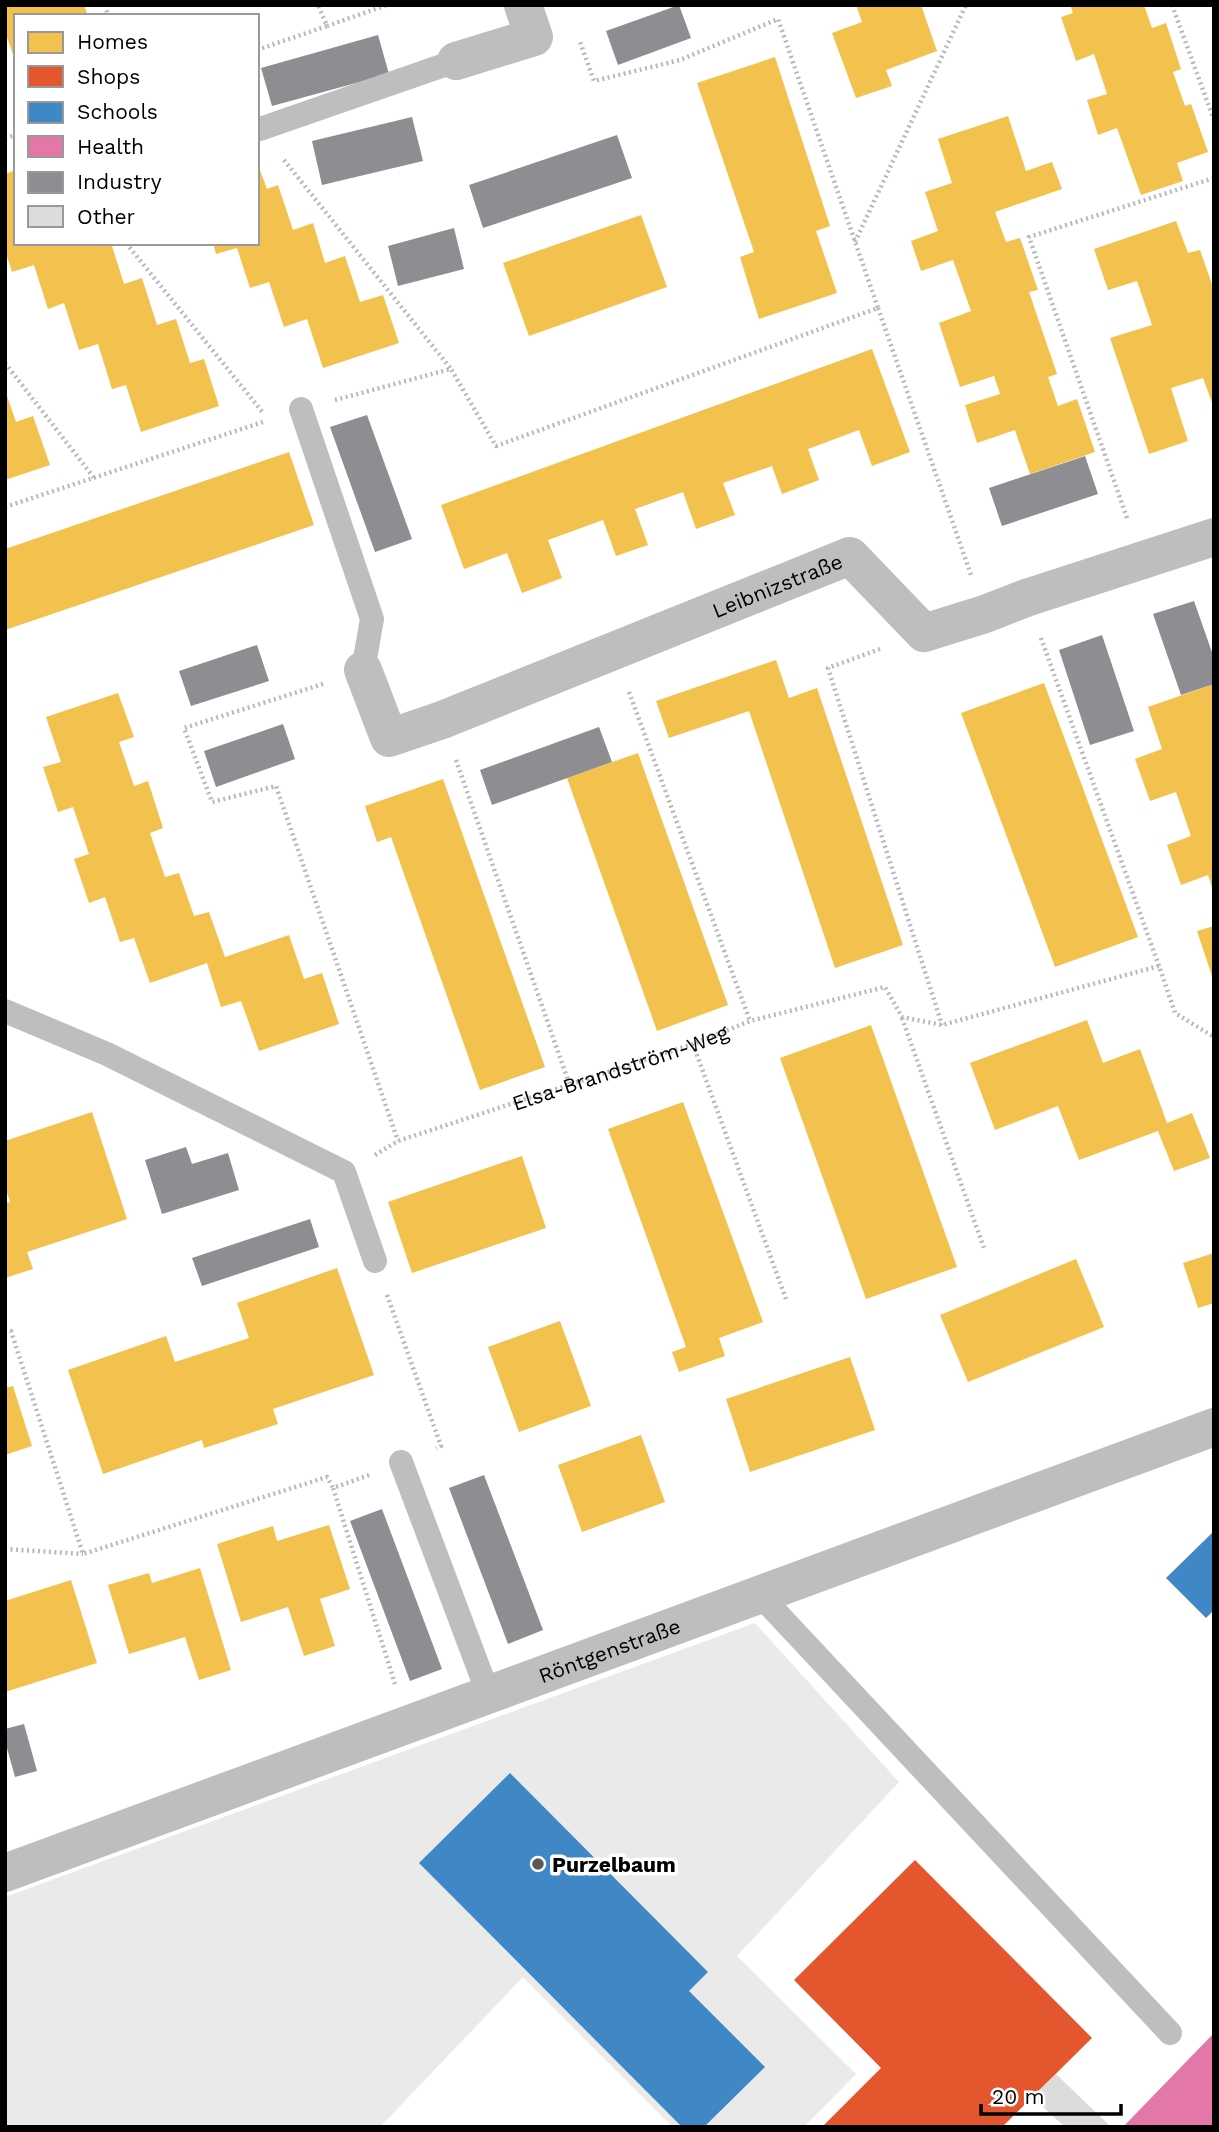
<svg xmlns="http://www.w3.org/2000/svg" width="1219" height="2132" viewBox="0 0 1219 2132" font-family="'Work Sans',sans-serif">
	<rect width="100%" height="100%" fill="#fff"/>
	<!-- green -->
	<polygon fill="#eaeaea" points="755,1623 899,1782 737,1956 856,2074 804,2127 673,2127 523,1977 380,2127 5,2127 5,1897"/>
	<!-- homes -->
	<g fill="#f2c14e">
		<polygon points="5,5 84,5 88,16 16,16 15,60 5,32"/>
		<polygon points="856,5 921,5 937,51 886,70 892,86 856,98 832,33 862,22"/>
		<polygon points="1070,5 1144,5 1152,28 1166,23 1181,69 1173,72 1185,106 1191,104 1208,152 1177,163 1183,181 1141,195 1117,128 1098,135 1087,100 1107,94 1094,54 1076,61 1061,17 1073,13"/>
		<polygon points="775,57 830,226 816,231 837,293 759,319 740,257 754,252 697,83"/>
		<polygon points="1008,116 1026,171 1052,162 1062,189 995,212 1006,242 1020,238 1038,290 1029,292 1057,374 1048,377 1058,406 1077,399 1095,452 1030,474 1015,430 977,443 965,405 1000,394 994,376 960,387 939,323 971,311 953,260 921,271 911,241 938,231 925,192 952,183 938,139"/>
		<polygon points="257,162 267,189 278,185 293,230 313,223 325,263 345,256 360,302 383,295 399,343 323,368 307,319 284,327 269,282 250,288 237,248 216,254 213,243 257,243"/>
		<polygon points="16,170 16,243 90,243 90,246 111,243 124,284 142,278 157,325 176,319 190,363 204,359 219,406 141,432 126,385 112,389 98,344 79,350 64,303 48,309 34,265 12,272 5,250 5,174"/>
		<polygon points="641,215 667,287 529,336 503,263"/>
		<polygon points="1176,221 1188,253 1200,250 1214,290 1214,408 1203,378 1171,388 1188,441 1149,454 1110,338 1152,325 1137,281 1108,290 1094,249"/>
		<polygon points="872,349 910,452 872,466 859,430 808,449 819,480 782,494 772,466 723,483 735,515 696,529 683,492 635,509 648,545 616,556 603,520 548,540 562,578 522,593 507,553 464,569 441,505"/>
		<polygon points="5,390 16,422 33,416 50,465 5,480"/>
		<polygon points="289,452 314,525 5,630 5,549"/>
		<polygon points="776,660 789,698 817,688 903,945 835,968 749,711 669,738 656,701"/>
		<polygon points="1044,683 1138,937 1055,967 961,713"/>
		<polygon points="1214,684 1214,890 1213,890 1208,875 1181,885 1167,845 1191,836 1176,792 1150,801 1135,759 1162,749 1148,707"/>
		<polygon points="118,693 134,737 119,742 134,786 148,781 163,828 150,833 165,877 179,873 194,916 209,912 225,957 289,935 304,979 322,973 339,1024 259,1051 241,1001 221,1007 207,963 150,983 134,938 120,942 105,897 89,903 74,859 89,854 73,807 58,812 43,767 61,762 46,717"/>
		<polygon points="638,753 728,1005 657,1031 567,778"/>
		<polygon points="443,779 545,1067 480,1090 391,837 377,842 365,806"/>
		<polygon points="1214,926 1214,979 1213,979 1197,931"/>
		<polygon points="1087,1020 1103,1063 1140,1049 1167,1123 1192,1113 1210,1158 1174,1171 1158,1131 1079,1160 1058,1106 995,1130 970,1063"/>
		<polygon points="871,1025 957,1267 866,1299 780,1058"/>
		<polygon points="683,1102 763,1322 719,1338 725,1356 679,1372 672,1352 686,1347 608,1129"/>
		<polygon points="92,1112 127,1219 27,1252 33,1269 5,1278 5,1203 10,1202 5,1186 5,1141"/>
		<polygon points="522,1156 546,1228 412,1273 388,1202"/>
		<polygon points="1214,1253 1214,1303 1198,1308 1183,1263"/>
		<polygon points="1076,1259 1104,1327 968,1382 940,1315"/>
		<polygon points="337,1268 374,1375 273,1409 278,1424 204,1448 202,1440 103,1474 68,1370 166,1336 175,1362 249,1338 237,1303"/>
		<polygon points="560,1321 591,1406 519,1432 488,1347"/>
		<polygon points="850,1357 875,1430 750,1472 726,1399"/>
		<polygon points="13,1386 32,1446 5,1455 5,1388"/>
		<polygon points="641,1435 665,1502 582,1532 558,1465"/>
		<polygon points="329,1525 350,1589 320,1599 335,1646 304,1656 288,1607 241,1622 217,1544 273,1526 277,1541"/>
		<polygon points="200,1568 231,1670 199,1680 185,1637 129,1654 108,1585 149,1573 152,1583"/>
		<polygon points="71,1580 97,1663 5,1692 5,1601"/>
	</g>
	<!-- shops -->
	<polygon fill="#e4572e" points="915,1860 1092,2038 1002,2127 822,2127 881,2068 794,1980"/>
	<!-- schools -->
	<g fill="#3f88c5">
		<polygon points="1212,1533 1214,1535 1214,1610 1206,1618 1166,1578"/>
		<polygon points="510,1773 708,1972 689,1991 765,2067 704,2127 682,2127 419,1863"/>
	</g>
	<!-- health -->
	<polygon fill="#e377a8" points="1214,2033 1214,2127 1123,2127 1151,2098"/>
	<!-- industry -->
	<g fill="#8d8d92">
		<polygon points="679,5 691,38 618,65 606,31"/>
		<polygon points="378,35 389,74 272,106 261,68"/>
		<polygon points="412,117 423,161 322,185 312,141"/>
		<polygon points="617,135 632,178 483,228 469,185"/>
		<polygon points="454,228 464,269 398,286 388,246"/>
		<polygon points="367,415 412,539 375,552 330,427"/>
		<polygon points="1085,456 1098,494 1002,526 989,488"/>
		<polygon points="1194,601 1214,658 1214,684 1181,695 1153,614"/>
		<polygon points="1102,635 1134,731 1090,745 1059,650"/>
		<polygon points="257,645 269,681 191,706 179,671"/>
		<polygon points="283,724 295,759 216,787 204,751"/>
		<polygon points="599,727 612,762 492,805 480,770"/>
		<polygon points="186,1147 192,1164 228,1153 239,1190 162,1214 145,1160"/>
		<polygon points="310,1219 319,1247 202,1286 192,1258"/>
		<polygon points="484,1475 543,1630 508,1644 449,1488"/>
		<polygon points="382,1509 442,1669 410,1681 350,1521"/>
		<polygon points="24,1724 37,1771 15,1777 5,1741 5,1729"/>
	</g>
	<!-- building -->
	<polygon fill="#dcdcdc" points="1056,2074 1111,2127 1065,2127 1032,2097"/>
	<g fill="none" stroke-linecap="round" stroke-linejoin="round">
		<!-- path -->
		<g stroke="#b8b8b8" stroke-width="4.5" stroke-dasharray="2 3.5" stroke-linecap="butt">
			<polyline points="105,5 108,16"/>
			<polyline points="1172,5 1214,120"/>
			<polyline points="327,26 387,5"/>
			<polyline points="257,50 327,26 318,5"/>
			<polyline points="5,138 16,135"/>
			<polyline points="284,160 451,369"/>
			<polyline points="855,242 966,5"/>
			<polyline points="126,243 264,414"/>
			<polyline points="878,308 971,575"/>
			<polyline points="5,363 94,478"/>
			<polyline points="335,400 451,369 496,446 878,308 778,19 680,60 594,81 579,39"/>
			<polyline points="5,507 266,421"/>
			<polyline points="1127,518 1029,237 1214,178"/>
			<polyline points="1041,638 1159,966"/>
			<polyline points="880,649 828,668 942,1025"/>
			<polyline points="323,684 184,728 212,802 276,786 398,1141"/>
			<polyline points="629,692 750,1021"/>
			<polyline points="456,760 570,1086"/>
			<polyline points="902,1018 985,1251"/>
			<polyline points="693,1044 786,1299"/>
			<path id="s1" d="M375,1155L398,1141L693,1044L750,1021L885,987L902,1017L942,1025L1159,966L1175,1013L1214,1037"/>
			<polyline points="387,1295 441,1446 436,1448"/>
			<polyline points="5,1332 11,1331 83,1554 327,1477 333,1488"/>
			<polyline points="369,1475 333,1488 395,1684"/>
			<polyline points="5,1549 83,1554"/>
		</g>
		<!-- lane -->
		<g stroke="#bebebe" stroke-width="24">
			<polyline points="260,129 456,61"/>
			<polyline points="301,409 372,619 363,670"/>
			<polyline points="5,1011 107,1054 344,1172 375,1261"/>
			<polyline points="401,1462 488,1693"/>
			<polyline points="758,1593 1170,2033"/>
		</g>
		<!-- street -->
		<g stroke="#bebebe" stroke-width="38">
			<polyline points="456,61 534,37 523,5"/>
			<path id="s2" d="M363,670L389,738L442,720L850,556L924,633L985,614L1026,598L1214,537"/>
			<path id="s3" d="M5,1873L1214,1427"/>
		</g>
	</g>
	<!-- markers -->
	<circle fill="#595959" stroke="#fff" stroke-width="2.5" cx="538" cy="1864" r="7"/>
	<g text-anchor="middle" dominant-baseline="central" stroke-width="7" stroke-linejoin="round" paint-order="stroke">
		<!-- street labels -->
		<g font-size="21" fill="#000" stroke="#fff">
			<text stroke="none"><textPath href="#s2" startOffset="490">Leibnizstraße</textPath></text>
			<text stroke="none"><textPath href="#s1" startOffset="261">Elsa-Brandström-Weg</textPath></text>
			<text stroke="none"><textPath href="#s3" startOffset="644">Röntgenstraße</textPath></text>
		</g>
		<!-- poi labels -->
		<g font-size="21" font-weight="bold" fill="#000" stroke="#fff" text-anchor="start">
			<text x="552" y="1864">Purzelbaum</text>
		</g>
	</g>
	<!-- border -->
	<rect width="1219" height="2132" fill="none" stroke="#000000" stroke-width="14"/>
	<!-- legend -->
	<rect x="14" y="14" width="245" height="231" fill="#ffffff" stroke="#999999" stroke-width="2"/>
	<rect x="28" y="32" width="35" height="21" fill="#f2c14e" stroke="#999999" stroke-width="2"/>
	<text x="77" y="49" font-size="21" fill="#000000">Homes</text>
	<rect x="28" y="66" width="35" height="21" fill="#e4572e" stroke="#999999" stroke-width="2"/>
	<text x="77" y="84" font-size="21" fill="#000000">Shops</text>
	<rect x="28" y="102" width="35" height="21" fill="#3f88c5" stroke="#999999" stroke-width="2"/>
	<text x="77" y="119" font-size="21" fill="#000000">Schools</text>
	<rect x="28" y="136" width="35" height="21" fill="#e377a8" stroke="#999999" stroke-width="2"/>
	<text x="77" y="154" font-size="21" fill="#000000">Health</text>
	<rect x="28" y="172" width="35" height="21" fill="#8d8d92" stroke="#999999" stroke-width="2"/>
	<text x="77" y="189" font-size="21" fill="#000000">Industry</text>
	<rect x="28" y="206" width="35" height="21" fill="#dcdcdc" stroke="#999999" stroke-width="2"/>
	<text x="77" y="224" font-size="21" fill="#000000">Other</text>
	<!-- scale -->
	<path d="M981 2104v10h140v-10" fill="none" stroke="#000000" stroke-width="3.5"/>
	<text x="992" y="2104" font-size="21" fill="#000000" stroke="#ffffff" stroke-width="5" paint-order="stroke">20 m</text>
</svg>
